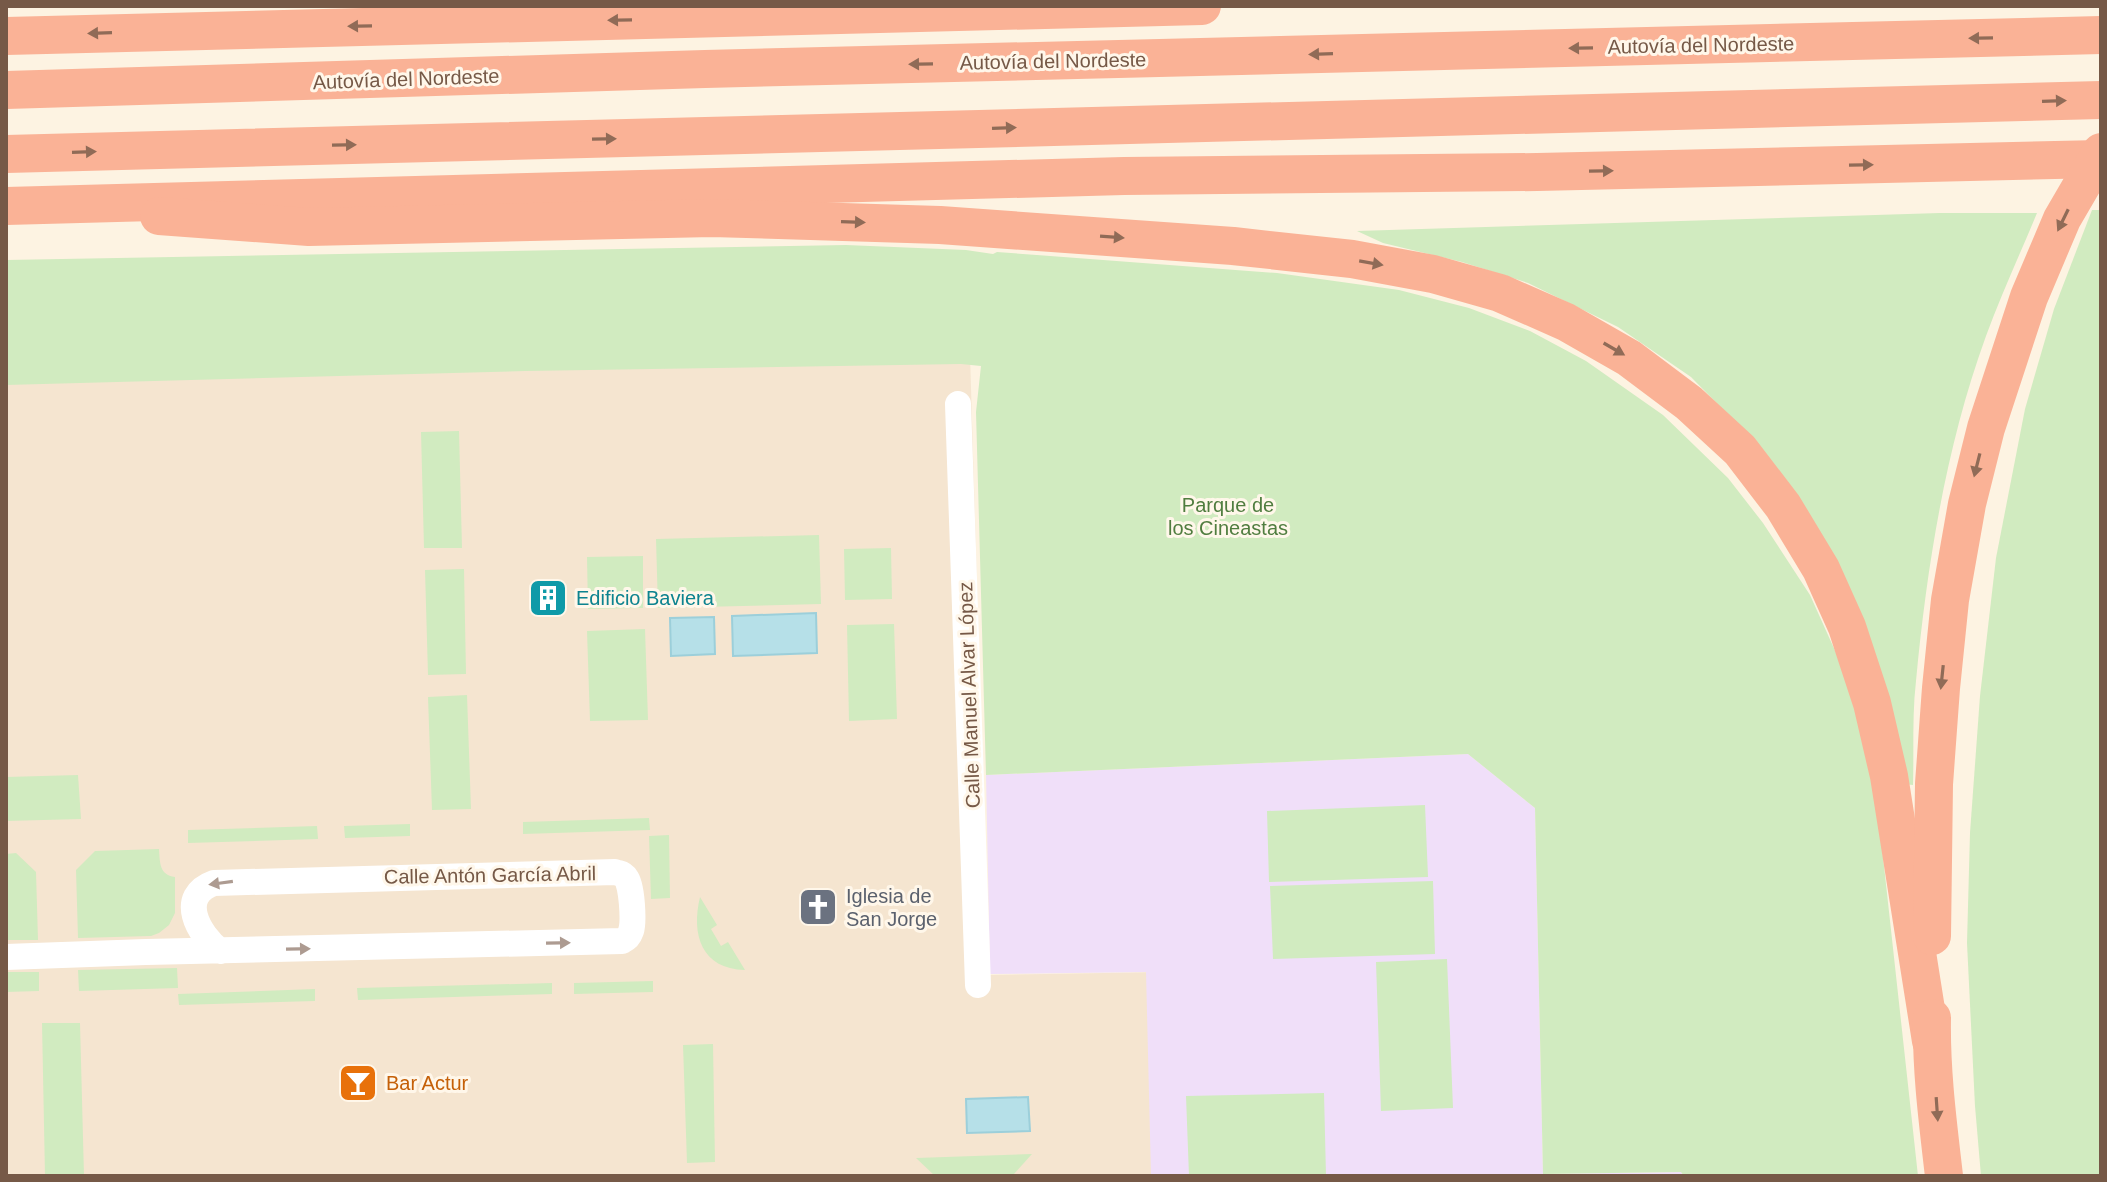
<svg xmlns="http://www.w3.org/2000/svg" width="2107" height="1182" viewBox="0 0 2107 1182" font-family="Helvetica,sans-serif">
	<rect width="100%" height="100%" fill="#fdf3e2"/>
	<!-- residential -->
	<polygon fill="#f5e5d0" points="969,322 989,975 1164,972 1169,1176 6,1176 6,350"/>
	<!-- education -->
	<polygon fill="#f0dff9" points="1468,754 1535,808 1543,1174 1681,1172 1684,1176 1151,1176 1146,972 990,974 986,775"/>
	<!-- green -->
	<g fill="#d1ebc0">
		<polygon points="2092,210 2101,210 2101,1176 1981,1176 1975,1106 1967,943 1970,833 1980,696 1996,558 2025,409 2054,309"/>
		<path d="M1940,213H2037C2020,254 2001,295 1986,336C1946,446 1927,565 1916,681C1912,715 1914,750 1913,785L1903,784L1751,438L1691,377L1618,327L1528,283L1462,262L1383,243L1357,231Z"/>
		<polygon points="846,245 966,250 993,254 997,252 1277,273 1399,290 1469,308 1530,331 1586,361 1663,415 1728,478 1763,523 1810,595 1837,655 1861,728 1875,784 1918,1176 1684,1176 1681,1172 1543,1174 1535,808 1468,754 986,775 976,412 981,366 961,364 525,371 6,385 6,260"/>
		<polygon points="459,431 462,548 424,548 421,432"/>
		<polygon points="819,535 821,604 658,608 656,539"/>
		<polygon points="891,548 892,599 845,600 844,549"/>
		<polygon points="643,556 643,608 588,609 587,557"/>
		<polygon points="464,569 466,674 428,675 425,570"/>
		<polygon points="894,624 897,719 849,721 847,625"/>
		<polygon points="645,629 648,720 590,721 587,631"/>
		<polygon points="467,695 471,809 432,810 428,697"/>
		<polygon points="78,775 81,819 6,821 6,777"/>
		<polygon points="1425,805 1428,877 1269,882 1267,811"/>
		<polygon points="649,818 650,830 523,834 523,822"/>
		<polygon points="410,824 410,836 345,838 344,826"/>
		<polygon points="317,826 318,839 188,843 188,830"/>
		<polygon points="669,835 670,898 651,899 649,836"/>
		<path d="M159,849C160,862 159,875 175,877V913L169,925L159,933L151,936L78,938L76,870L95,851Z"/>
		<polygon points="16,853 36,872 38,940 6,940 6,854"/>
		<polygon points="1433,881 1435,954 1273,959 1270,886"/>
		<path d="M700,897L717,925L711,929L721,946L728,942L745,970C701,969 691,934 700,897Z"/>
		<polygon points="1447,959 1453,1108 1381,1111 1376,962"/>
		<polygon points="177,968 178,988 79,991 78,970"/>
		<polygon points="6,972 39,972 39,991 6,992"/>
		<polygon points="653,981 653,992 574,994 574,983"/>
		<polygon points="552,983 552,994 358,1000 357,988"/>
		<polygon points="315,989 315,1001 179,1005 178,994"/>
		<polygon points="42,1023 80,1023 84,1176 45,1176"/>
		<polygon points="713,1044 715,1162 687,1163 683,1045"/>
		<polygon points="1324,1093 1326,1176 1189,1176 1186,1096"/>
		<polygon points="1032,1154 1014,1174 946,1176 935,1176 916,1158"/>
	</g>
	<!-- water -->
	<g fill="#b6e0e8" stroke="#9ccfda" stroke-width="2">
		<polygon points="816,613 817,653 733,656 732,616"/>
		<polygon points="714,617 715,654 671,656 670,618"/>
		<polygon points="1028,1097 1030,1131 967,1133 966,1099"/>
	</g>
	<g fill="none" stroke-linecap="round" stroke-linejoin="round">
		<!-- minor -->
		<g stroke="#fff" stroke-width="26">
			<polyline points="958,404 978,985"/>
			<path d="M6,957L146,952L622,941C627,938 629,937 631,931C634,922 632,885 626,878C623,873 621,874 615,872L214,883C177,896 198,934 220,951"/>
		</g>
		<!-- highway -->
		<g stroke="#fab296" stroke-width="38">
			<polyline points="6,36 1202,6"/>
			<polyline points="6,90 705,69 2101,35"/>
			<polyline points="6,154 2101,100"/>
			<polyline points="6,206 1124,176 1537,172 2101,159"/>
			<polyline points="159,216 309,227 712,218 940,225 1233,246 1352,259 1433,274 1500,293 1566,322 1629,358 1689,403 1740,450 1783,506 1821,569 1847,627 1872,703 1889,776 1931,1041"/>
			<polyline points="1932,936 1934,784 1941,688 1950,600 1967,504 1986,428 2029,297 2062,219 2101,152"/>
			<path d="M1932,1018C1931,1071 1938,1124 1944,1176"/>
		</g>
	</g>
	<!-- one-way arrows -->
	<defs><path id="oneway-solid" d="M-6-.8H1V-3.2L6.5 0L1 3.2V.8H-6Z" transform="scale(2)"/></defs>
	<g fill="#906b57">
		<use href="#oneway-solid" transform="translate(620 20) rotate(179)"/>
		<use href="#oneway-solid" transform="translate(360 26) rotate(179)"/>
		<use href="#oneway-solid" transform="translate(100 33) rotate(178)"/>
		<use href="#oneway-solid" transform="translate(1981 38) rotate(179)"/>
		<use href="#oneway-solid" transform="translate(1581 48) rotate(179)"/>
		<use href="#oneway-solid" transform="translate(1321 54) rotate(178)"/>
		<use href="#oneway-solid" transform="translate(921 64) rotate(179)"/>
		<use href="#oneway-solid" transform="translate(2054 101) rotate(-2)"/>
		<use href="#oneway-solid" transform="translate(1004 128) rotate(-2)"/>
		<use href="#oneway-solid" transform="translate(604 139) rotate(-1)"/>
		<use href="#oneway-solid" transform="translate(344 145) rotate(-1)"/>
		<use href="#oneway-solid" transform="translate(84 152) rotate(-2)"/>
		<use href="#oneway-solid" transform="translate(1861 165) rotate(-1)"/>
		<use href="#oneway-solid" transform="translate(1601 171) rotate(-1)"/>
		<use href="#oneway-solid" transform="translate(2063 220) rotate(116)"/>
		<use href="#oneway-solid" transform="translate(853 222) rotate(2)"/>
		<use href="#oneway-solid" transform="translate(1112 237) rotate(4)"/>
		<use href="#oneway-solid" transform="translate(1371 263) rotate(10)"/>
		<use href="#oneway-solid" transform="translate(1614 349) rotate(30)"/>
		<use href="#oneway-solid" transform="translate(1977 465) rotate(104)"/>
		<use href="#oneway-solid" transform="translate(1942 677) rotate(96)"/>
		<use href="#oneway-solid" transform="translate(1937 1109) rotate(86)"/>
	</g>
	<g fill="#ad9b91">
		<use href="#oneway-solid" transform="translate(221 883) rotate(172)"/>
		<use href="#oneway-solid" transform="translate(558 943) rotate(-1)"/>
		<use href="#oneway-solid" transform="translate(298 949) rotate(-1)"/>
	</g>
	<!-- icons -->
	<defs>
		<g id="building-square" transform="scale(2)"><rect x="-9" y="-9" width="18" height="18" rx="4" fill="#0f9aa8" stroke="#fff7ea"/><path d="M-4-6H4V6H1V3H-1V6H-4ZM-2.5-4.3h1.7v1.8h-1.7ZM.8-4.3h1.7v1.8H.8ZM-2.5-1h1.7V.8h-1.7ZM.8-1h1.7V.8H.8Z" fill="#fff"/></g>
		<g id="church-square" transform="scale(2)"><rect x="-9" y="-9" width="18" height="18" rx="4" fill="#6b7280" stroke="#fff7ea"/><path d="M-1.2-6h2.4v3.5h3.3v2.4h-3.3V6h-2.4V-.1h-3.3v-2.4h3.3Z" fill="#fff"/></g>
		<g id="bar-square" transform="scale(2)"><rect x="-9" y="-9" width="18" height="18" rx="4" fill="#e8710a" stroke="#fff7ea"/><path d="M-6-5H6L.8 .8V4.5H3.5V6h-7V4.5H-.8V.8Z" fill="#fff"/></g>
	</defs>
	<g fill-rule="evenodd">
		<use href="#building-square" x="548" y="598"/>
		<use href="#church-square" x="818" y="907"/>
		<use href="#bar-square" x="358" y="1083"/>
	</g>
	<g text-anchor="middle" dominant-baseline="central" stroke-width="6" stroke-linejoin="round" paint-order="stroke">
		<!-- street labels -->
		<g font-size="20" fill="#765947" stroke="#fff7ea">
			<text transform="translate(1701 45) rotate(-1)">Autovía del Nordeste</text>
			<text transform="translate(1053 61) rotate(-1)">Autovía del Nordeste</text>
			<text transform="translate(406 79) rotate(-2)">Autovía del Nordeste</text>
			<text transform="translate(969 695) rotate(-92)">Calle Manuel Alvar López</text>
			<text transform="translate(490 875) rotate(-1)">Calle Antón García Abril</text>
		</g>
		<!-- park labels -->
		<g font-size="20" fill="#507d3f" stroke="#fff7ea">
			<text x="1228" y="505">Parque de<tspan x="1228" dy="23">los Cineastas</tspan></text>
		</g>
		<!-- culture labels -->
		<g font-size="20" fill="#0d838f" stroke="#fff7ea" text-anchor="start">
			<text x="576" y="598">Edificio Baviera</text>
		</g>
		<!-- worship labels -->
		<g font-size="20" fill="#5b616d" stroke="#fff7ea" text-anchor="start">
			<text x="846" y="896">Iglesia de<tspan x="846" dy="23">San Jorge</tspan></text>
		</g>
		<!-- food labels -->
		<g font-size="20" fill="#c56008" stroke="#fff7ea" text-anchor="start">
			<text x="386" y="1083">Bar Actur</text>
		</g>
	</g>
	<!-- border -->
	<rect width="2107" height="1182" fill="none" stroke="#765947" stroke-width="16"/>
</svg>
